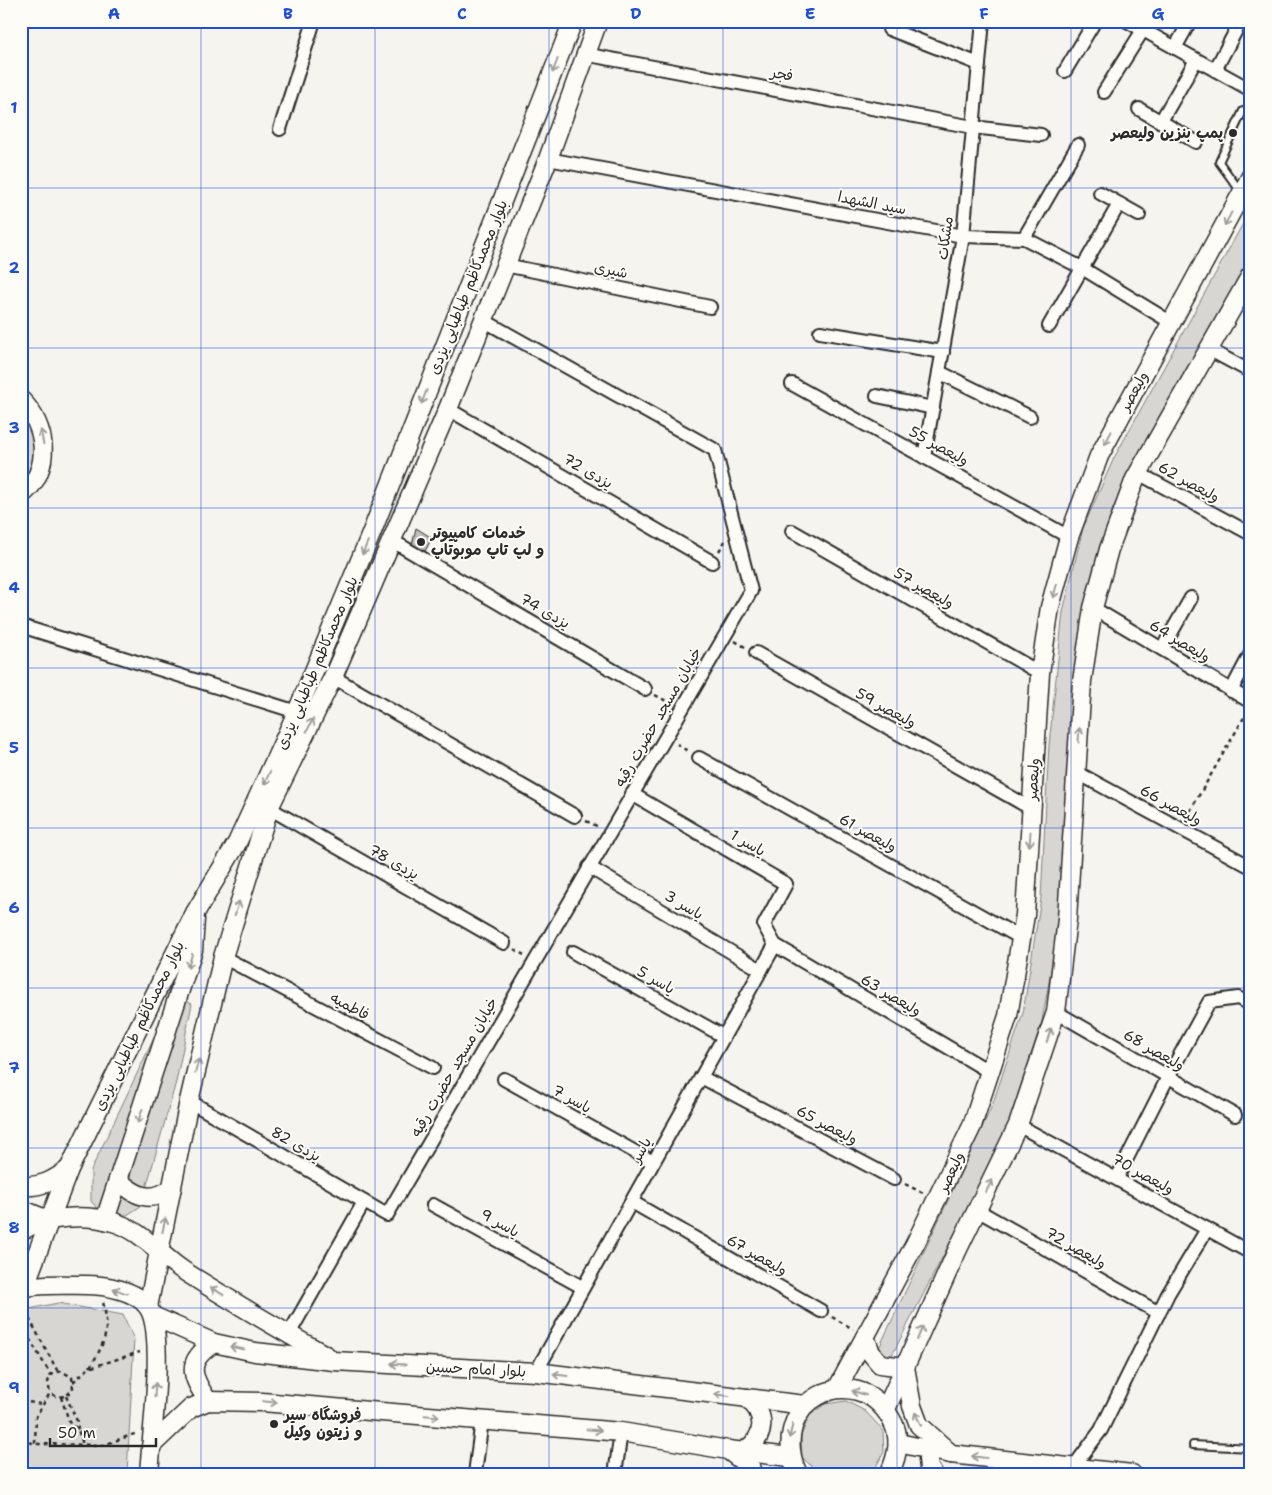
<svg xmlns="http://www.w3.org/2000/svg" width="1272" height="1495" viewBox="0 0 1272 1495" font-family="'Shantell Sans','Playpen Sans Arabic',sans-serif">
	<rect width="100%" height="100%" fill="#f5f4ef"/>
	<filter id="ink" filterUnits="userSpaceOnUse"><feTurbulence type="fractalNoise" baseFrequency=".02" numOctaves="2"/><feDisplacementMap in="SourceGraphic" scale="10" xChannelSelector="R" yChannelSelector="G"/><feConvolveMatrix kernelMatrix="1 2 1 2 8 2 1 2 1" color-interpolation-filters="sRGB"/></filter>
	<g filter="url(#ink)">
		<!-- green -->
		<g fill="#d7d6d2" stroke="#81807e">
			<polygon points="1251,209 1251,254 1231,293 1144,444 1113,508 1092,583 1058,932 1042,1021 1009,1122 978,1188 891,1357 885,1357 879,1348 992,1106 1023,1013 1041,898 1049,745 1063,612 1083,528 1114,458"/>
			<path d="M21,408C41,440 42,453 21,486Z"/>
			<polygon points="177,996 192,1004 176,1082 141,1206 127,1215 102,1214 91,1201 91,1170 165,1015"/>
			<polygon points="58,1303 123,1315 134,1339 127,1474 21,1474 21,1316 24,1310"/>
			<polygon points="846,1401 865,1411 883,1430 884,1452 872,1474 819,1474 802,1457 801,1436 809,1416 825,1404"/>
		</g>
		<!-- building -->
		<polygon fill="#c2c1be" stroke="#2b2b2b" points="416,528 432,538 424,553 412,545"/>
		<g fill="none" stroke-linecap="round" stroke-linejoin="round">
			<!-- lane casing -->
			<g stroke="#2b2b2b" stroke-width="10">
				<g id="lane">
					<polyline points="1241,192 1219,162 1243,111 1251,111"/>
					<polyline points="1245,1250 1251,1241"/>
					<polyline points="1193,1445 1251,1448"/>
				</g>
			</g>
			<!-- street casing -->
			<g stroke="#2b2b2b" stroke-width="16">
				<g id="street">
					<polyline points="1127,21 1251,90"/>
					<polyline points="889,29 979,64"/>
					<polyline points="1175,48 1190,21"/>
					<polyline points="584,54 973,127 1041,135"/>
					<polyline points="1215,70 1241,21"/>
					<polyline points="1065,71 1095,21"/>
					<polyline points="1104,92 1143,30"/>
					<polyline points="1139,109 1196,142"/>
					<polyline points="1161,121 1196,60"/>
					<polyline points="280,129 314,21"/>
					<polyline points="548,159 963,236 1024,238 1082,268 1172,323"/>
					<polyline points="1100,193 1139,215"/>
					<polyline points="1024,238 1078,145"/>
					<polyline points="505,265 710,307"/>
					<polyline points="1049,326 1119,204"/>
					<polyline points="820,332 943,352"/>
					<polyline points="1210,350 1251,372"/>
					<polyline points="939,372 1030,417"/>
					<polyline points="792,384 1069,537"/>
					<polyline points="877,396 933,408"/>
					<polyline points="448,409 712,562"/>
					<polyline points="924,457 963,236 983,21"/>
					<polyline points="1138,473 1251,534"/>
					<polyline points="792,531 1040,673"/>
					<polyline points="391,540 645,689"/>
					<polyline points="1093,608 1251,702"/>
					<polyline points="21,626 297,712"/>
					<polyline points="1162,649 1191,598"/>
					<polyline points="756,653 1032,809"/>
					<polyline points="333,677 575,816"/>
					<polyline points="1231,691 1251,653"/>
					<polyline points="699,758 1021,938"/>
					<polyline points="1076,772 1251,867"/>
					<polyline points="632,794 786,884 764,925 775,945 990,1072"/>
					<polyline points="269,808 504,943"/>
					<polyline points="589,867 761,970"/>
					<polyline points="573,952 723,1036"/>
					<polyline points="223,957 433,1068"/>
					<polyline points="1056,1012 1235,1115"/>
					<polyline points="701,1077 894,1179"/>
					<polyline points="504,1079 653,1162"/>
					<polyline points="189,1101 387,1215 751,591 715,450 483,320"/>
					<polyline points="1018,1125 1251,1253"/>
					<polyline points="1117,1178 1168,1077 1209,1002 1238,998 1251,1005"/>
					<polyline points="632,1202 821,1311"/>
					<polyline points="433,1205 582,1287"/>
					<polyline points="977,1210 1159,1313"/>
					<polyline points="289,1334 364,1202"/>
					<polyline points="536,1372 775,945"/>
					<polyline points="1072,1469 1101,1430 1168,1294 1207,1229"/>
					<polyline points="475,1474 482,1420"/>
					<polyline points="615,1474 621,1432"/>
				</g>
			</g>
			<!-- secondary casing -->
			<g stroke="#2b2b2b" stroke-width="21">
				<g id="secondary">
					<path d="M21,400C47,425 53,471 21,495"/>
					<path d="M118,1180C135,1196 151,1204 172,1188"/>
					<path d="M21,1186C41,1188 54,1180 69,1169"/>
					<polyline points="21,1209 50,1221"/>
					<polyline points="105,1220 193,950 195,919"/>
					<path d="M21,1231C45,1216 86,1214 113,1222C142,1230 159,1255 184,1271C231,1301 279,1329 327,1356"/>
					<polyline points="24,1288 69,1169 195,913 237,843 297,712 371,534 573,21"/>
					<path d="M21,1289C33,1283 71,1285 85,1285C105,1285 136,1290 148,1307C166,1333 151,1439 149,1474"/>
					<polyline points="148,1307 189,1101 223,957 269,808 333,677 448,409 548,159 598,21"/>
					<polyline points="153,1316 214,1343 255,1352 334,1361 536,1372 805,1405"/>
					<polyline points="865,1337 871,1353 880,1364 905,1367 912,1406 919,1425 951,1454"/>
					<polyline points="837,1389 915,1244 972,1126 1008,1016 1025,915 1040,673 1050,607 1069,537 1099,456 1251,176"/>
					<path d="M208,1401C191,1376 185,1361 214,1343"/>
					<polyline points="886,1409 957,1251 1018,1125 1056,1012 1067,919 1082,681 1093,608 1109,549 1135,479 1251,275"/>
					<polyline points="898,1443 951,1454 1132,1474"/>
					<polyline points="151,1446 191,1408 208,1401 262,1402 621,1432 728,1450 790,1457"/>
					<polyline points="729,1451 751,1468 754,1474"/>
					<path d="M744,1451C766,1438 767,1414 747,1398"/>
					<path d="M798,1474C764,1401 856,1356 891,1419C902,1437 898,1456 889,1474"/>
					<polyline points="933,1474 929,1468 928,1459 934,1451"/>
				</g>
			</g>
			<!-- path -->
			<g stroke="#2b2b2b" stroke-width="2.5" stroke-dasharray="4 4" stroke-linecap="butt">
				<polyline points="719,551 725,541"/>
				<polyline points="735,641 745,647"/>
				<polyline points="655,695 670,703"/>
				<polyline points="677,744 689,752"/>
				<polyline points="1186,818 1246,714"/>
				<polyline points="586,821 599,827"/>
				<polyline points="514,949 524,955"/>
				<polyline points="905,1184 923,1193"/>
				<polyline points="21,1316 30,1320 58,1372"/>
				<polyline points="832,1317 853,1329"/>
				<polyline points="21,1325 51,1375"/>
				<path d="M90,1367C105,1343 110,1331 103,1302"/>
				<polyline points="73,1382 89,1368 140,1352"/>
				<polyline points="66,1396 77,1421 78,1430"/>
				<polyline points="61,1397 70,1424 78,1430 83,1444"/>
				<polyline points="21,1401 41,1404"/>
				<polyline points="21,1441 38,1444 104,1445 137,1433"/>
				<polyline points="35,1443 36,1416 50,1393 48,1382 51,1375 61,1371 72,1377 73,1389 66,1396 57,1397 50,1393"/>
			</g>
			<!-- lane -->
			<use href="#lane" stroke="#fdfcf7" stroke-width="6"/>
			<!-- street -->
			<use href="#street" stroke="#fdfcf7" stroke-width="12"/>
			<!-- secondary -->
			<use href="#secondary" stroke="#fdfcf7" stroke-width="18"/>
		</g>
		<!-- one-way arrows -->
		<defs><path id="oneway-shaft" d="M-6 0H5M1.5-3L5.5 0L1.5 3" fill="none" stroke-width="1.6" stroke-linecap="round" stroke-linejoin="round" transform="scale(1.25)"/></defs>
		<g stroke="#9e9e9b">
			<use href="#oneway-shaft" transform="translate(555 66) rotate(111)"/>
			<use href="#oneway-shaft" transform="translate(1228 219) rotate(118)"/>
			<use href="#oneway-shaft" transform="translate(424 397) rotate(111)"/>
			<use href="#oneway-shaft" transform="translate(42 437) rotate(-101)"/>
			<use href="#oneway-shaft" transform="translate(1108 438) rotate(118)"/>
			<use href="#oneway-shaft" transform="translate(365 548) rotate(113)"/>
			<use href="#oneway-shaft" transform="translate(1055 591) rotate(105)"/>
			<use href="#oneway-shaft" transform="translate(310 725) rotate(-64)"/>
			<use href="#oneway-shaft" transform="translate(1079 735) rotate(-86)"/>
			<use href="#oneway-shaft" transform="translate(267 778) rotate(115)"/>
			<use href="#oneway-shaft" transform="translate(1030 839) rotate(94)"/>
			<use href="#oneway-shaft" transform="translate(237 908) rotate(-73)"/>
			<use href="#oneway-shaft" transform="translate(190 961) rotate(107)"/>
			<use href="#oneway-shaft" transform="translate(1049 1035) rotate(-72)"/>
			<use href="#oneway-shaft" transform="translate(197 1066) rotate(-76)"/>
			<use href="#oneway-shaft" transform="translate(140 1116) rotate(109)"/>
			<use href="#oneway-shaft" transform="translate(989 1186) rotate(-64)"/>
			<use href="#oneway-shaft" transform="translate(164 1225) rotate(-77)"/>
			<use href="#oneway-shaft" transform="translate(120 1291) rotate(-160)"/>
			<use href="#oneway-shaft" transform="translate(217 1291) rotate(-149)"/>
			<use href="#oneway-shaft" transform="translate(920 1333) rotate(-66)"/>
			<use href="#oneway-shaft" transform="translate(237 1348) rotate(-169)"/>
			<use href="#oneway-shaft" transform="translate(398 1364) rotate(-177)"/>
			<use href="#oneway-shaft" transform="translate(560 1375) rotate(-173)"/>
			<use href="#oneway-shaft" transform="translate(155 1390) rotate(-86)"/>
			<use href="#oneway-shaft" transform="translate(859 1393) rotate(-162)"/>
			<use href="#oneway-shaft" transform="translate(722 1395) rotate(-173)"/>
			<use href="#oneway-shaft" transform="translate(270 1402) rotate(5)"/>
			<use href="#oneway-shaft" transform="translate(432 1416) rotate(5)"/>
			<use href="#oneway-shaft" transform="translate(918 1419) rotate(-115)"/>
			<use href="#oneway-shaft" transform="translate(594 1430) rotate(5)"/>
			<use href="#oneway-shaft" transform="translate(791 1431) rotate(104)"/>
			<use href="#oneway-shaft" transform="translate(979 1457) rotate(-173)"/>
		</g>
	</g>
	<!-- grid -->
	<path fill="none" stroke="#1d4ed8" stroke-width="1" stroke-opacity="0.55" d="M201,21V1474M375,21V1474M549,21V1474M723,21V1474M897,21V1474M1071,21V1474M21,188H1251M21,348H1251M21,508H1251M21,668H1251M21,828H1251M21,988H1251M21,1148H1251M21,1308H1251"/>
	<!-- markers -->
	<g fill="#2b2b2b" stroke="#fdfcf7" stroke-width="2">
		<circle cx="1233" cy="133" r="5"/>
		<circle cx="421" cy="542" r="5"/>
		<circle cx="274" cy="1424" r="5"/>
	</g>
	<g text-anchor="middle" dominant-baseline="central" stroke-width="4" stroke-linejoin="round" paint-order="stroke">
		<!-- street labels -->
		<g font-size="15" fill="#2b2b2b" stroke="#fdfcf7">
			<text transform="translate(782 74) rotate(11)">فجر</text>
			<text transform="translate(872 203) rotate(11)">سید الشهدا</text>
			<text transform="translate(945 238) rotate(-82)">مشکات</text>
			<text transform="translate(611 270) rotate(11)">شیری</text>
			<text transform="translate(468 287) rotate(-68)">بلوار محمدکاظم طباطبایی یزدی</text>
			<text transform="translate(1134 391) rotate(-61)">ولیعصر</text>
			<text transform="translate(939 446) rotate(29)">ولیعصر 55</text>
			<text transform="translate(588 471) rotate(30)">یزدی 72</text>
			<text transform="translate(1189 482) rotate(29)">ولیعصر 62</text>
			<text transform="translate(924 588) rotate(30)">ولیعصر 57</text>
			<text transform="translate(545 611) rotate(30)">یزدی 74</text>
			<text transform="translate(1180 641) rotate(31)">ولیعصر 64</text>
			<text transform="translate(317 663) rotate(-67)">بلوار محمدکاظم طباطبایی یزدی</text>
			<text transform="translate(886 708) rotate(29)">ولیعصر 59</text>
			<text transform="translate(658 717) rotate(-60)">خیابان مسجد حضرت رقیه</text>
			<text transform="translate(1033 779) rotate(-86)">ولیعصر</text>
			<text transform="translate(1171 805) rotate(29)">ولیعصر 66</text>
			<text transform="translate(868 833) rotate(29)">ولیعصر 61</text>
			<text transform="translate(748 843) rotate(30)">یاسر 1</text>
			<text transform="translate(394 862) rotate(30)">یزدی 78</text>
			<text transform="translate(684 905) rotate(31)">یاسر 3</text>
			<text transform="translate(656 980) rotate(30)">یاسر 5</text>
			<text transform="translate(891 995) rotate(31)">ولیعصر 63</text>
			<text transform="translate(350 1006) rotate(28)">فاطمیه</text>
			<text transform="translate(139 1026) rotate(-64)">بلوار محمدکاظم طباطبایی یزدی</text>
			<text transform="translate(1154 1050) rotate(30)">ولیعصر 68</text>
			<text transform="translate(454 1067) rotate(-60)">خیابان مسجد حضرت رقیه</text>
			<text transform="translate(572 1099) rotate(29)">یاسر 7</text>
			<text transform="translate(827 1125) rotate(28)">ولیعصر 65</text>
			<text transform="translate(296 1144) rotate(30)">یزدی 82</text>
			<text transform="translate(641 1150) rotate(-61)">یاسر</text>
			<text transform="translate(951 1172) rotate(-65)">ولیعصر</text>
			<text transform="translate(1143 1174) rotate(29)">ولیعصر 70</text>
			<text transform="translate(500 1223) rotate(29)">یاسر 9</text>
			<text transform="translate(1076 1248) rotate(30)">ولیعصر 72</text>
			<text transform="translate(757 1255) rotate(30)">ولیعصر 67</text>
			<text transform="translate(476 1369) rotate(3)">بلوار امام حسین</text>
		</g>
		<!-- poi labels -->
		<g font-size="15" font-weight="bold" fill="#2b2b2b" stroke="#fdfcf7" text-anchor="start">
			<text x="1223" y="133" text-anchor="end">پمپ بنزین ولیعصر</text>
			<text x="431" y="533">خدمات کامپیوتر<tspan x="431" dy="17">و لپ تاپ موبوتاپ</tspan></text>
			<text x="284" y="1415">فروشگاه سیر<tspan x="284" dy="17">و زیتون وکیل</tspan></text>
		</g>
	</g>
	<!-- margin -->
	<rect width="1272" height="1495" fill="none" stroke="#fdfcf7" stroke-width="55"/>
	<!-- scale -->
	<path d="M50 1438v8h106v-8" fill="none" stroke="#2b2b2b" stroke-width="2.5"/>
	<text x="58" y="1438" font-size="15" fill="#2b2b2b" stroke="#fdfcf7" stroke-width="4" paint-order="stroke">50 m</text>
	<rect x="28" y="28" width="1216" height="1440" fill="none" stroke="#1d4ed8" stroke-width="2"/>
	<g font-size="16" text-anchor="middle" font-weight="bold" fill="#1d4ed8">
		<text x="114" y="19">A</text>
		<text x="288" y="19">B</text>
		<text x="462" y="19">C</text>
		<text x="636" y="19">D</text>
		<text x="810" y="19">E</text>
		<text x="984" y="19">F</text>
		<text x="1158" y="19">G</text>
		<text x="14" y="113">1</text>
		<text x="14" y="273">2</text>
		<text x="14" y="433">3</text>
		<text x="14" y="593">4</text>
		<text x="14" y="753">5</text>
		<text x="14" y="913">6</text>
		<text x="14" y="1073">7</text>
		<text x="14" y="1233">8</text>
		<text x="14" y="1393">9</text>
	</g>
</svg>
